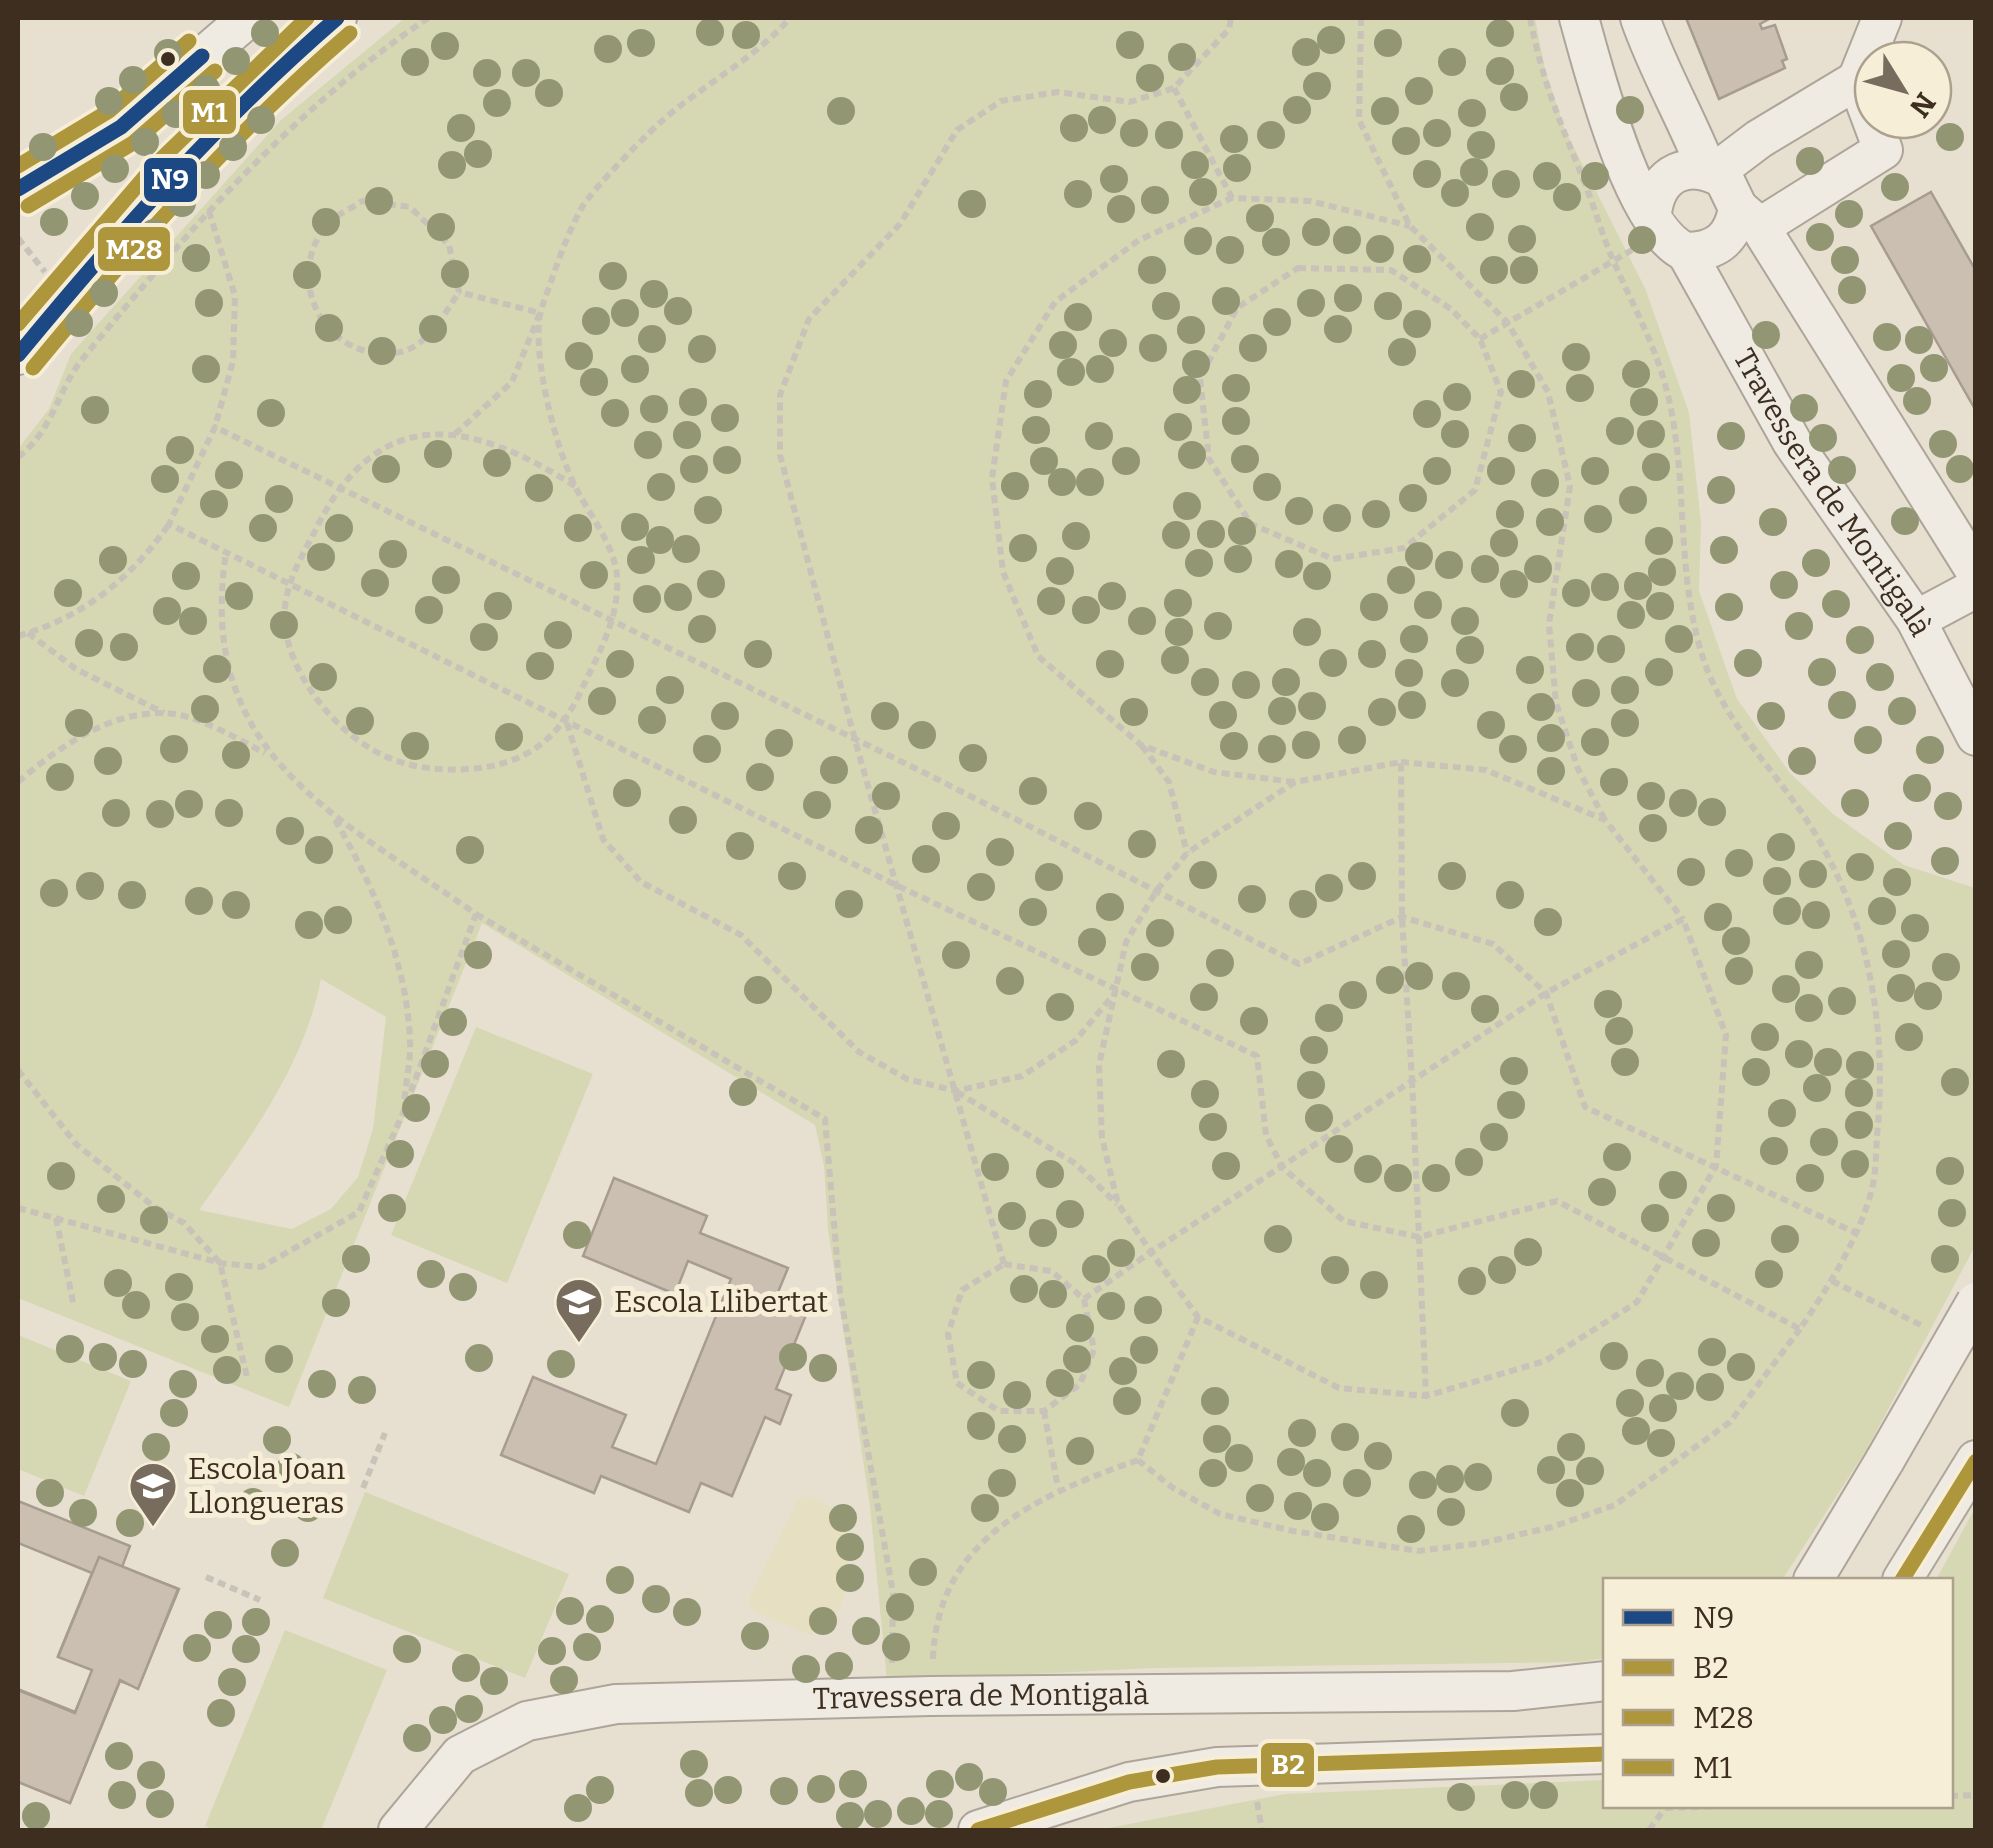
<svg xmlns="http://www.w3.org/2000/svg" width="1993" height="1848" viewBox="0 0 1993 1848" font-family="Bitter,serif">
	<rect width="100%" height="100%" fill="#e7e0d1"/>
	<!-- farmland -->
	<polygon fill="#e6dfc2" points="805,1495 850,1515 847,1589 839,1611 811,1635 754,1612 748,1601 797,1501"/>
	<!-- green -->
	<g fill="#d6d7b3" fill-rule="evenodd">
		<path d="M405,18H1535L1545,70L1565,130L1645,288L1689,413L1701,523L1699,591L1737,699L1790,773L1833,814L1904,865L1975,888V1246L1867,1449L1782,1580H1606L1605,1658L1581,1662L1154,1668L887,1681L870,1506L828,1229L824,1166L815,1125L482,923L289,1407L18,1298V449L49,409L71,354L280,121ZM321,979L386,1017L373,1129L358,1177L331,1209L292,1229L199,1210C250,1138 304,1066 321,979Z"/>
		<polygon points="476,1027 593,1074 507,1283 391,1235"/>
		<polygon points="18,1335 131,1381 84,1496 18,1469"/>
		<polygon points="365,1492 569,1574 525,1678 323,1598"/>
		<polygon points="1975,1508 1975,1830 1098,1830 1285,1794 1605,1780 1606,1806 1950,1806 1950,1580 1936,1580"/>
		<polygon points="285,1630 387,1670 321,1830 215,1830 205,1826"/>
	</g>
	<!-- building -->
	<g fill="#cbbfb2" stroke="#a89c90" stroke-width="2.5">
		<polygon points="1771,18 1760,24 1762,29 1775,25 1787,59 1782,61 1785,68 1719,99 1686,18"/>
		<polygon points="1931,192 1976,271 1976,411 1871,226"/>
		<polygon points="614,1178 707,1216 700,1233 788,1268 776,1297 808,1310 776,1389 791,1395 780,1424 765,1417 732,1496 701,1483 689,1512 601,1476 594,1493 501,1455 533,1377 626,1415 612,1447 656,1464 731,1279 688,1261 675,1294 583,1256"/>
		<polygon points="18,1501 130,1546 122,1567 179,1589 138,1688 120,1681 70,1803 18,1782 18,1689 75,1712 93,1670 58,1656 92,1573 18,1543"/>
		<polygon points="99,1557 178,1589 138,1689 120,1680 70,1803 18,1782 18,1690 75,1713 92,1670 58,1657"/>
	</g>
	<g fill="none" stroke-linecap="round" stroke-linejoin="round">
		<!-- minor casing -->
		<g stroke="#ada599" stroke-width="42">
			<g id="minor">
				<path d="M1579,18C1594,72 1634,231 1686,252C1717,252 1733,238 1738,208L1724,179C1690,159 1657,171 1652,213"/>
				<path d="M1640,18C1658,70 1686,117 1706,168"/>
				<polyline points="1714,173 1759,139 1857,80 1882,18"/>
				<polyline points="18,189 121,127 248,18"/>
				<polyline points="1738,208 1760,227 1976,572"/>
				<polyline points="1760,227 1883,150 1857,80"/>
				<path id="s1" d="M1686,252L1792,442L1916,620L1976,736"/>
				<path d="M18,355C116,235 217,117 337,18"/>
				<polyline points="1916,620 1976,588"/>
				<polyline points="1813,1580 1885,1460"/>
				<polyline points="1902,1580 1976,1460"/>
				<path id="s2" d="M398,1830L460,1755L527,1721L616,1704L931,1696L1513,1691L1606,1681"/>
				<polyline points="978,1830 1129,1782 1217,1767 1606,1754"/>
			</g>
		</g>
		<!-- path -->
		<g stroke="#c8c2b9" stroke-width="6" stroke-dasharray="8 5" stroke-linecap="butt">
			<polyline points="1361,18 1359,120 1410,226 1507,322 1548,392 1570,486 1549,624 1556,703 1578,769 1605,820"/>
			<path d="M1530,18C1543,85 1562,126 1587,189C1596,212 1603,237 1613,260C1630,299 1650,335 1663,377C1691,469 1673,569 1704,661C1725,722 1771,766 1806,819C1868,914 1888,1024 1877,1136C1876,1153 1876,1172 1872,1189C1859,1239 1828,1287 1800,1329L1557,1201L1419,1237L1344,1221L1282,1167L1266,1135L1257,1056L896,885L169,524L215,427L931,776L1299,964L1402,917L1493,944L1546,993L1585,1107L1854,1232"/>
			<polyline points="1174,88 1232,198"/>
			<path d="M362,201L410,207L449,245L459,292C445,313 427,347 400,352C329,365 283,285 324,228C332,216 351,209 362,201Z"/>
			<polyline points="209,211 235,296 233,361 215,427"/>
			<polyline points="18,238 45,272"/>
			<polygon points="1298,268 1391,270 1451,309 1480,339 1501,392 1475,490 1404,548 1333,559 1251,524 1209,459 1200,378 1237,308"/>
			<polyline points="1480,339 1632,250"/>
			<polyline points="455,434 512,382 540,313 459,292"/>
			<path d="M18,457C55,429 57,389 84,357C187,232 293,109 428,18"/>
			<path d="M575,486C473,421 381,401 318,525C305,551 288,577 285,607C280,650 312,700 343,728C381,762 419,772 469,769C525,765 558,740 581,691C598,654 620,618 617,576C614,544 590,516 576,488C556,451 529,347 542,307C553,276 565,238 581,209C594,187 649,131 670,114C710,81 756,57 790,18"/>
			<polyline points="28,633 76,669 164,713"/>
			<path d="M18,636C82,618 132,578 169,524"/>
			<polyline points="567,723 603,839 641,882 741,935 859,1052 907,1079 956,1091 1022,1076 1075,1041 1115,993"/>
			<polyline points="1142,746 1169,782 1187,853"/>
			<polyline points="1401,762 1486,770 1605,820 1683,919"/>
			<path d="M18,782C58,748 107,712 164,713C198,714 235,738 265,753"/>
			<polyline points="1294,782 1214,772 1141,745 1038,656 1003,572 992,478 1006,381 1055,302 1139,240 1232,198 1310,201 1410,226"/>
			<path d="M335,820C373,884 407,963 410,1040C411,1060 406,1082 404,1102"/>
			<polyline points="476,914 825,1119 840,1293 893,1593 892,1663"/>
			<polyline points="18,1070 76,1144 153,1206 184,1223 220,1263 247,1377"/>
			<polyline points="1412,1080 1426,1396 1545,1361 1637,1302 1716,1166 1726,1035 1683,919 1546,993 1151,1252 1118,1204 1102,1138 1099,1065 1126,942 1157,890 1187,853 1295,782 1401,762 1402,917 1412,1080"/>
			<polyline points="957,1092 1076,1164 1117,1204"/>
			<path d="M18,1208L220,1263L261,1267L359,1212L403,1113L476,914C337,816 195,754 226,553"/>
			<polyline points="56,1218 74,1307"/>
			<polyline points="1004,1264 855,740 780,455 780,395 809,319 900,224 957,130 1001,101 1058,92 1130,102 1174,88 1229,29 1231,18"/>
			<polygon points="1004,1264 1051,1271 1084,1299 1094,1350 1080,1384 1044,1411 999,1411 957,1383 948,1334 962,1290"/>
			<polyline points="1832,1281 1921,1325"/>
			<polyline points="1084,1299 1151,1252 1198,1317 1339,1388 1426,1396"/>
			<polyline points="1044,1411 1058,1488"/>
			<polyline points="1138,1460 1173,1488 1220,1514 1293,1531 1418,1551 1482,1543 1552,1527 1615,1505 1730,1422 1800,1329"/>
			<polyline points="363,1488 385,1433"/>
			<polyline points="206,1577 260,1600"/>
			<path d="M933,1659C937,1538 1039,1495 1138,1460L1198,1317"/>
			<polyline points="1950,1796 1976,1795"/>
			<polyline points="1257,1802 1262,1830"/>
			<polyline points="1665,1808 1726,1806"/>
			<polyline points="1649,1830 1666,1807"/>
		</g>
		<!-- minor -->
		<use href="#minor" stroke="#efebe3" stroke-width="38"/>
		<!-- minor-bridge casing -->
		<g stroke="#ada599" stroke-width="42" stroke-linecap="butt">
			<polyline id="minor-bridge" points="1885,1460 1976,1302"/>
		</g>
		<!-- minor-bridge -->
		<use href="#minor-bridge" stroke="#efebe3" stroke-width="38"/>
		<!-- bus-1 casing -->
		<g stroke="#f7eed8" stroke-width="22">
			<g id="bus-1">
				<polyline points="18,189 121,127 202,56"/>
				<path d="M18,355C117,235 219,120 337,18"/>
			</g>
		</g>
		<!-- bus-2 casing -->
		<g stroke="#f7eed8" stroke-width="22">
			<g id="bus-2">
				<polyline points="1902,1580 1976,1461"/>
				<polyline points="978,1830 1129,1782 1217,1767 1606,1754"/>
			</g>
		</g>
		<!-- bus-3 casing -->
		<g stroke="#f7eed8" stroke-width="22">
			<g id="bus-3">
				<polyline points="28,206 133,143 215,71"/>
				<path d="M33,368C132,248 233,134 350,33"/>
			</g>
		</g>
		<!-- bus-4 casing -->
		<g stroke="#f7eed8" stroke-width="22">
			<g id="bus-4">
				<polyline points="18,166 109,111 189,41"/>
				<polyline points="18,324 155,165 307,18"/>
			</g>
		</g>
		<!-- bus-1 -->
		<use href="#bus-1" stroke="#1c4883" stroke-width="15"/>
		<!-- bus-2 -->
		<use href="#bus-2" stroke="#ae963c" stroke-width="15"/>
		<!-- bus-3 -->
		<use href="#bus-3" stroke="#ae963c" stroke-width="15"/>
		<!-- bus-4 -->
		<use href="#bus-4" stroke="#ae963c" stroke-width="15"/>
	</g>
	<!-- trees -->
	<g fill="#929673">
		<circle cx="710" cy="32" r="14"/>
		<circle cx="265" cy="33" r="14"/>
		<circle cx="1500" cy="33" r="14"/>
		<circle cx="746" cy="35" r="14"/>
		<circle cx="1331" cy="40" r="14"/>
		<circle cx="641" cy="43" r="14"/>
		<circle cx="1388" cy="43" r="14"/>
		<circle cx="1130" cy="45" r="14"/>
		<circle cx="445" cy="46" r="14"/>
		<circle cx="608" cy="49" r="14"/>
		<circle cx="1306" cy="52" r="14"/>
		<circle cx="168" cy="53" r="14"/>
		<circle cx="1182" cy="57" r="14"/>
		<circle cx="236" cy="61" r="14"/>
		<circle cx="415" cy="62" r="14"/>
		<circle cx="1452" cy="62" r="14"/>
		<circle cx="1500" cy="71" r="14"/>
		<circle cx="487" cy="73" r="14"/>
		<circle cx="526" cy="73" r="14"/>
		<circle cx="1150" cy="78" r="14"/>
		<circle cx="133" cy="80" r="14"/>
		<circle cx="1317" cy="86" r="14"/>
		<circle cx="206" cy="89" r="14"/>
		<circle cx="1419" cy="91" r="14"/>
		<circle cx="549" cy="93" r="14"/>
		<circle cx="1514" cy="97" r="14"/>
		<circle cx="109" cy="101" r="14"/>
		<circle cx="497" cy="103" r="14"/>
		<circle cx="1297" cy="110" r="14"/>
		<circle cx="1630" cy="110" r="14"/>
		<circle cx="841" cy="111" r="14"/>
		<circle cx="1385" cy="111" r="14"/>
		<circle cx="1472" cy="113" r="14"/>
		<circle cx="176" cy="114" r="14"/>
		<circle cx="261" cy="120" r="14"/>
		<circle cx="1102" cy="120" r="14"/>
		<circle cx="461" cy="128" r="14"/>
		<circle cx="1074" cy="128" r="14"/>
		<circle cx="1134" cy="133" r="14"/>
		<circle cx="1437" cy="133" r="14"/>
		<circle cx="1169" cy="135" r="14"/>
		<circle cx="1271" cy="135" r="14"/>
		<circle cx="1950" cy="137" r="14"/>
		<circle cx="1234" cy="139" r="14"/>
		<circle cx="1406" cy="141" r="14"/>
		<circle cx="145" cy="142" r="14"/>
		<circle cx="1481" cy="145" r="14"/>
		<circle cx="43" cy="147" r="14"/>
		<circle cx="233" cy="147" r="14"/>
		<circle cx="478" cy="154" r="14"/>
		<circle cx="1810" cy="161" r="14"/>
		<circle cx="452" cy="165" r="14"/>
		<circle cx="1195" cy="165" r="14"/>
		<circle cx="1237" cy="168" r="14"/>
		<circle cx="115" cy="169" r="14"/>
		<circle cx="1474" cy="172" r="14"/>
		<circle cx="1427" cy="174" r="14"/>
		<circle cx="206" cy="175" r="14"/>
		<circle cx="1547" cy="176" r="14"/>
		<circle cx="1595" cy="176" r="14"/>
		<circle cx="1114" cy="179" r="14"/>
		<circle cx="1506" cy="184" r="14"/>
		<circle cx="1895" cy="187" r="14"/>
		<circle cx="1203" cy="192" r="14"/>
		<circle cx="1455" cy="193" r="14"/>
		<circle cx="1078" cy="194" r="14"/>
		<circle cx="85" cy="196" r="14"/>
		<circle cx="1567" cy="197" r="14"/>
		<circle cx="1155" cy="200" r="14"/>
		<circle cx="379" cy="201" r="14"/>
		<circle cx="182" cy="203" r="14"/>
		<circle cx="972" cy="204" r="14"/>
		<circle cx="1121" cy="209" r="14"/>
		<circle cx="1849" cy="214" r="14"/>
		<circle cx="1260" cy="218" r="14"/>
		<circle cx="54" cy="222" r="14"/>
		<circle cx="326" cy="222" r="14"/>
		<circle cx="441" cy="227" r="14"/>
		<circle cx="1480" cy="227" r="14"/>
		<circle cx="1316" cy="232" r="14"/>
		<circle cx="154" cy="233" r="14"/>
		<circle cx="1820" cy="237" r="14"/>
		<circle cx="1522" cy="239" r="14"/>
		<circle cx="1347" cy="240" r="14"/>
		<circle cx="1642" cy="240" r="14"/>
		<circle cx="1198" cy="241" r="14"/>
		<circle cx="1276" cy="242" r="14"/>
		<circle cx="1380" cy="249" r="14"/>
		<circle cx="1230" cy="250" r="14"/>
		<circle cx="196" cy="258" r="14"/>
		<circle cx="1417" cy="259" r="14"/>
		<circle cx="1845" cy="260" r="14"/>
		<circle cx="130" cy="261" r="14"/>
		<circle cx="1152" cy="270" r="14"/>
		<circle cx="1494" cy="270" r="14"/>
		<circle cx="1524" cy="270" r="14"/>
		<circle cx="455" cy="274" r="14"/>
		<circle cx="307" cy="275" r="14"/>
		<circle cx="613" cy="276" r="14"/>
		<circle cx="1852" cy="290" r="14"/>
		<circle cx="104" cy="293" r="14"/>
		<circle cx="654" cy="294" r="14"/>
		<circle cx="1348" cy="298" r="14"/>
		<circle cx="1226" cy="301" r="14"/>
		<circle cx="209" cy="303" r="14"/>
		<circle cx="1311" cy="303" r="14"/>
		<circle cx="1166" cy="306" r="14"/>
		<circle cx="1388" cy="306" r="14"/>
		<circle cx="678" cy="311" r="14"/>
		<circle cx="625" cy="313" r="14"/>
		<circle cx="1078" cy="317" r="14"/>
		<circle cx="596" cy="321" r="14"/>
		<circle cx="1277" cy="322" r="14"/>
		<circle cx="79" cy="323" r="14"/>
		<circle cx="1417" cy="324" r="14"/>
		<circle cx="329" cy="328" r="14"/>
		<circle cx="433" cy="329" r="14"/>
		<circle cx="1338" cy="329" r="14"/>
		<circle cx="1191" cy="330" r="14"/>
		<circle cx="1766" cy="335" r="14"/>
		<circle cx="1887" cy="337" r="14"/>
		<circle cx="652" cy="339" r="14"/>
		<circle cx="1919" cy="340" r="14"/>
		<circle cx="1113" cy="343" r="14"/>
		<circle cx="1063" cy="345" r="14"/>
		<circle cx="1153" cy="348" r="14"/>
		<circle cx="1253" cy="348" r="14"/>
		<circle cx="702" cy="349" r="14"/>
		<circle cx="382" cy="351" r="14"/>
		<circle cx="1402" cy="352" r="14"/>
		<circle cx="579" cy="356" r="14"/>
		<circle cx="1576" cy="357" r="14"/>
		<circle cx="1196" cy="364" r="14"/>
		<circle cx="1934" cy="368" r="14"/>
		<circle cx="206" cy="369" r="14"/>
		<circle cx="635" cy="369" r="14"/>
		<circle cx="1100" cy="369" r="14"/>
		<circle cx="1071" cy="372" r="14"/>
		<circle cx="1636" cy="374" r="14"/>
		<circle cx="1901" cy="378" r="14"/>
		<circle cx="594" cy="382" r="14"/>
		<circle cx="1521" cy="384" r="14"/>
		<circle cx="1236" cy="388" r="14"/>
		<circle cx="1580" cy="388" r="14"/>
		<circle cx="1187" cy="390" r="14"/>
		<circle cx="1038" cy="394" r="14"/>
		<circle cx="1457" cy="397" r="14"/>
		<circle cx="1917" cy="401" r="14"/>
		<circle cx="693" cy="402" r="14"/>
		<circle cx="1644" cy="402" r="14"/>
		<circle cx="1804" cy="408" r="14"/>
		<circle cx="654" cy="409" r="14"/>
		<circle cx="95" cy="410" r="14"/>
		<circle cx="271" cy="413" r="14"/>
		<circle cx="615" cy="413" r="14"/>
		<circle cx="1427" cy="414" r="14"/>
		<circle cx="725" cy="418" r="14"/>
		<circle cx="1236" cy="421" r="14"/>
		<circle cx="1178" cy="427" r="14"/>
		<circle cx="1036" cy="430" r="14"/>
		<circle cx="1620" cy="431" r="14"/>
		<circle cx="1455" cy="434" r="14"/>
		<circle cx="1651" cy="434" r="14"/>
		<circle cx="687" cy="435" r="14"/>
		<circle cx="1099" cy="436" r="14"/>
		<circle cx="1731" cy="436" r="14"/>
		<circle cx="1522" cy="438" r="14"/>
		<circle cx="1823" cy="438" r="14"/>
		<circle cx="1943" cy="444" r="14"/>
		<circle cx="648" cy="445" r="14"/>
		<circle cx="180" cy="450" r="14"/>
		<circle cx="438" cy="454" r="14"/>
		<circle cx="1192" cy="455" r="14"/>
		<circle cx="1245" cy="459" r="14"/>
		<circle cx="727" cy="460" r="14"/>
		<circle cx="1044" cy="461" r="14"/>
		<circle cx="1126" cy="461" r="14"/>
		<circle cx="497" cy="463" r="14"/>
		<circle cx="1656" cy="467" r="14"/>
		<circle cx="386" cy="469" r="14"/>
		<circle cx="694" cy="469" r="14"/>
		<circle cx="1960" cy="469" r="14"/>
		<circle cx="1842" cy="470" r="14"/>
		<circle cx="1437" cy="471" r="14"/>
		<circle cx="1501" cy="471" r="14"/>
		<circle cx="1595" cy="471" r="14"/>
		<circle cx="229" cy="475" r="14"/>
		<circle cx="165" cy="479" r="14"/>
		<circle cx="1062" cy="482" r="14"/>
		<circle cx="1090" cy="482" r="14"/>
		<circle cx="1545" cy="483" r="14"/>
		<circle cx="1015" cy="486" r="14"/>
		<circle cx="661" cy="487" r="14"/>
		<circle cx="1267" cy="487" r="14"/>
		<circle cx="539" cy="488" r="14"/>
		<circle cx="1721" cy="490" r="14"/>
		<circle cx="1413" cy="498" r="14"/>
		<circle cx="279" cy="499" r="14"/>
		<circle cx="1633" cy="500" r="14"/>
		<circle cx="214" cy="504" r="14"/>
		<circle cx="1187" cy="506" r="14"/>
		<circle cx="708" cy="510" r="14"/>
		<circle cx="1299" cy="511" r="14"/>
		<circle cx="1376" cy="514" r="14"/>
		<circle cx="1510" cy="514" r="14"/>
		<circle cx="1337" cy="518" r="14"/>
		<circle cx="1598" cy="519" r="14"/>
		<circle cx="1905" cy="521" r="14"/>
		<circle cx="1550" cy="522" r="14"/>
		<circle cx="1773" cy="522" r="14"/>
		<circle cx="635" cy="527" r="14"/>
		<circle cx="263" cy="528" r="14"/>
		<circle cx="339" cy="528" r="14"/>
		<circle cx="578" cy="528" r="14"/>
		<circle cx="1242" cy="531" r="14"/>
		<circle cx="1211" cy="534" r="14"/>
		<circle cx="1176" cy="535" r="14"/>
		<circle cx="1076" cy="536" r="14"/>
		<circle cx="660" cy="540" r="14"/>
		<circle cx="1659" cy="541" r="14"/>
		<circle cx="1504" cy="543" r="14"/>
		<circle cx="1023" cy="548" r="14"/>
		<circle cx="686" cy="549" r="14"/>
		<circle cx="1724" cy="550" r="14"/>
		<circle cx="393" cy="554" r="14"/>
		<circle cx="1419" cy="556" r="14"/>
		<circle cx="321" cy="557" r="14"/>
		<circle cx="1238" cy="559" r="14"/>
		<circle cx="113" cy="560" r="14"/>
		<circle cx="641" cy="560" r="14"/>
		<circle cx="1199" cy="563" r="14"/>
		<circle cx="1816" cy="563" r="14"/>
		<circle cx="1289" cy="564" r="14"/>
		<circle cx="1449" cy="565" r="14"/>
		<circle cx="1485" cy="569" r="14"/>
		<circle cx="1538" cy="569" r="14"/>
		<circle cx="1060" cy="571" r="14"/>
		<circle cx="1662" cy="572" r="14"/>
		<circle cx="594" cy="575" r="14"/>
		<circle cx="186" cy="576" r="14"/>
		<circle cx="1317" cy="576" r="14"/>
		<circle cx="446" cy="580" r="14"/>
		<circle cx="1401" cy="580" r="14"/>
		<circle cx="375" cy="583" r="14"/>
		<circle cx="711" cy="584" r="14"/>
		<circle cx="1514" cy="584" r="14"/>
		<circle cx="1784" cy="585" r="14"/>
		<circle cx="1638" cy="586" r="14"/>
		<circle cx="1605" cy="587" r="14"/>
		<circle cx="68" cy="593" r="14"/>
		<circle cx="1576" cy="593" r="14"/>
		<circle cx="239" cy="596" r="14"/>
		<circle cx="1112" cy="596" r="14"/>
		<circle cx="678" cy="597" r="14"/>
		<circle cx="647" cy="599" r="14"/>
		<circle cx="1051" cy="601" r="14"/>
		<circle cx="1178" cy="603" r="14"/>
		<circle cx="1836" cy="604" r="14"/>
		<circle cx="1428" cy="605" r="14"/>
		<circle cx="498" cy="606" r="14"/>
		<circle cx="1660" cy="606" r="14"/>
		<circle cx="1374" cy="607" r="14"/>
		<circle cx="1729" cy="607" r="14"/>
		<circle cx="429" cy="610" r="14"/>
		<circle cx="1086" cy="610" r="14"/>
		<circle cx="167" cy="611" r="14"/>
		<circle cx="1631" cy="615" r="14"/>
		<circle cx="193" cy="621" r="14"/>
		<circle cx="1142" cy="621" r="14"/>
		<circle cx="1465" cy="621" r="14"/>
		<circle cx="284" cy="625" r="14"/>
		<circle cx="1218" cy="626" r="14"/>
		<circle cx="1799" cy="626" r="14"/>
		<circle cx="702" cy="629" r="14"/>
		<circle cx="1179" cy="632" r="14"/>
		<circle cx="1307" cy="632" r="14"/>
		<circle cx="558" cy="635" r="14"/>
		<circle cx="484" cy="637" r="14"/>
		<circle cx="1414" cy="639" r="14"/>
		<circle cx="1679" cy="639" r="14"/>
		<circle cx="1860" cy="640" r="14"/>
		<circle cx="89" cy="643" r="14"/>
		<circle cx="124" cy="647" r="14"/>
		<circle cx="1580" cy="647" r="14"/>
		<circle cx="1611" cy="649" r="14"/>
		<circle cx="1470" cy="650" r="14"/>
		<circle cx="758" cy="654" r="14"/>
		<circle cx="1372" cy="654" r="14"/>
		<circle cx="1175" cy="660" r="14"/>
		<circle cx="1333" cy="663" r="14"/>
		<circle cx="1748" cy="663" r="14"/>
		<circle cx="620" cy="664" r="14"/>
		<circle cx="1110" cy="664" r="14"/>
		<circle cx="540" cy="666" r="14"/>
		<circle cx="217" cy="669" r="14"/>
		<circle cx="1530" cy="670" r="14"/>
		<circle cx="1659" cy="672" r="14"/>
		<circle cx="1822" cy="672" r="14"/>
		<circle cx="1409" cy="673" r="14"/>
		<circle cx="323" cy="677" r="14"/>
		<circle cx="1880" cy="677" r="14"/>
		<circle cx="1205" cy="682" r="14"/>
		<circle cx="1286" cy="682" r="14"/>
		<circle cx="1455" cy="683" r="14"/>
		<circle cx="1246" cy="685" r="14"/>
		<circle cx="670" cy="690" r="14"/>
		<circle cx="1625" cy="690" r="14"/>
		<circle cx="1586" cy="693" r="14"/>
		<circle cx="602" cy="701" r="14"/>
		<circle cx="1412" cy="705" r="14"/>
		<circle cx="1842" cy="705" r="14"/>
		<circle cx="1312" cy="706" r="14"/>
		<circle cx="1541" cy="707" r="14"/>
		<circle cx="205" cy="709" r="14"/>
		<circle cx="1282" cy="711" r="14"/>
		<circle cx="1902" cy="711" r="14"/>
		<circle cx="1134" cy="712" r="14"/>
		<circle cx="1382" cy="712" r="14"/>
		<circle cx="1223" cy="715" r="14"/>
		<circle cx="725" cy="716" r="14"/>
		<circle cx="885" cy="716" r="14"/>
		<circle cx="1771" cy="716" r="14"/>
		<circle cx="652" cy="720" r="14"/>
		<circle cx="360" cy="721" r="14"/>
		<circle cx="79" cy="723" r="14"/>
		<circle cx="1625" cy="723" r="14"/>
		<circle cx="1491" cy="725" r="14"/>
		<circle cx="922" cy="735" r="14"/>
		<circle cx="509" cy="737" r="14"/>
		<circle cx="1551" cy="738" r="14"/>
		<circle cx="1352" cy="740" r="14"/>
		<circle cx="1868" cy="740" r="14"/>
		<circle cx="1595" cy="742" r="14"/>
		<circle cx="779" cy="743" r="14"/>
		<circle cx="1306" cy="745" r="14"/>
		<circle cx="415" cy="746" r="14"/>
		<circle cx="1234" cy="746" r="14"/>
		<circle cx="174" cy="749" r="14"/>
		<circle cx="707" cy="749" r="14"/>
		<circle cx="1272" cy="749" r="14"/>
		<circle cx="1513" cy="749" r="14"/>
		<circle cx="1930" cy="750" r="14"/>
		<circle cx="236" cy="755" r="14"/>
		<circle cx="973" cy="758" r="14"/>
		<circle cx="108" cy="761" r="14"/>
		<circle cx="1802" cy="761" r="14"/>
		<circle cx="834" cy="770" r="14"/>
		<circle cx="1551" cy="771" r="14"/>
		<circle cx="60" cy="777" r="14"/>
		<circle cx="760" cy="777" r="14"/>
		<circle cx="1614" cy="782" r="14"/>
		<circle cx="1917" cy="788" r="14"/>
		<circle cx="1033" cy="791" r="14"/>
		<circle cx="627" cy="793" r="14"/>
		<circle cx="886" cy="796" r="14"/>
		<circle cx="1651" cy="796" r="14"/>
		<circle cx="1683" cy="803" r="14"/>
		<circle cx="1855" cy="803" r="14"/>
		<circle cx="189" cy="804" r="14"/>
		<circle cx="817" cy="805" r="14"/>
		<circle cx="1948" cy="806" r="14"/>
		<circle cx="1712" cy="812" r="14"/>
		<circle cx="116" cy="813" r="14"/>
		<circle cx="229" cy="813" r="14"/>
		<circle cx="160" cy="814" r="14"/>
		<circle cx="1088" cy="816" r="14"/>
		<circle cx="683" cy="820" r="14"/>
		<circle cx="946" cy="826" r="14"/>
		<circle cx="1653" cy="828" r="14"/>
		<circle cx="869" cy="830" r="14"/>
		<circle cx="290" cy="831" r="14"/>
		<circle cx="1898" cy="836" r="14"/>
		<circle cx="1142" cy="844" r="14"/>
		<circle cx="740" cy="846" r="14"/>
		<circle cx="1781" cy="847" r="14"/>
		<circle cx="319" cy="850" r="14"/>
		<circle cx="470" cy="850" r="14"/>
		<circle cx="1000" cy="852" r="14"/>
		<circle cx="926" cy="859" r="14"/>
		<circle cx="1945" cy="861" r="14"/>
		<circle cx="1739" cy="863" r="14"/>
		<circle cx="1860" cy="867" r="14"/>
		<circle cx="1691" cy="872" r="14"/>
		<circle cx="1813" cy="874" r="14"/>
		<circle cx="1203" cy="875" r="14"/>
		<circle cx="792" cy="876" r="14"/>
		<circle cx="1362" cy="876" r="14"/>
		<circle cx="1452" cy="876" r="14"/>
		<circle cx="1049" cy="877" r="14"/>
		<circle cx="1777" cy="881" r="14"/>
		<circle cx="1897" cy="882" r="14"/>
		<circle cx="90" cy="886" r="14"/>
		<circle cx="981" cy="887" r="14"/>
		<circle cx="1329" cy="888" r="14"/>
		<circle cx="54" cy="893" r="14"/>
		<circle cx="132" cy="895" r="14"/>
		<circle cx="1510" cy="895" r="14"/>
		<circle cx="1252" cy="899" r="14"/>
		<circle cx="199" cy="901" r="14"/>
		<circle cx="849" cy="904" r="14"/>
		<circle cx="1303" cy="904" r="14"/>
		<circle cx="236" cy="905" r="14"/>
		<circle cx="1110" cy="907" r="14"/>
		<circle cx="1787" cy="911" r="14"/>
		<circle cx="1882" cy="911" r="14"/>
		<circle cx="1033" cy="912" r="14"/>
		<circle cx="1816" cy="915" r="14"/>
		<circle cx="1718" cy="917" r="14"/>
		<circle cx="338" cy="920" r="14"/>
		<circle cx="1548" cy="922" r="14"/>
		<circle cx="309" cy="925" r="14"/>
		<circle cx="1915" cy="928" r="14"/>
		<circle cx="1160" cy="933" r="14"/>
		<circle cx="1736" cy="941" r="14"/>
		<circle cx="1092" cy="942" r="14"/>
		<circle cx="1896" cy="954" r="14"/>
		<circle cx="478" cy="955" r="14"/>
		<circle cx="956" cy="955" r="14"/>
		<circle cx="1220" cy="963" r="14"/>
		<circle cx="1809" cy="965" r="14"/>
		<circle cx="1145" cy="967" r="14"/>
		<circle cx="1946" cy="967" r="14"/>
		<circle cx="1739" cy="971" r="14"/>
		<circle cx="1419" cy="976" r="14"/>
		<circle cx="1390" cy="980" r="14"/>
		<circle cx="1010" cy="981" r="14"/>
		<circle cx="1456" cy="986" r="14"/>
		<circle cx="1901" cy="988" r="14"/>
		<circle cx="1786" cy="989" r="14"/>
		<circle cx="758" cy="990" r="14"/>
		<circle cx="1353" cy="995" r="14"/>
		<circle cx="1928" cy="996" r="14"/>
		<circle cx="1204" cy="997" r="14"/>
		<circle cx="1842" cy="1001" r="14"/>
		<circle cx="1608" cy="1004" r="14"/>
		<circle cx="1060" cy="1007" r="14"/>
		<circle cx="1809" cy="1008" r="14"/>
		<circle cx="1485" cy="1009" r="14"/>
		<circle cx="1329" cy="1018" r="14"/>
		<circle cx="1254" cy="1021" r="14"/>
		<circle cx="453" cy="1022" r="14"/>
		<circle cx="1619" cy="1031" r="14"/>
		<circle cx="1765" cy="1037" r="14"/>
		<circle cx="1909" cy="1037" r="14"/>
		<circle cx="1314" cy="1050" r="14"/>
		<circle cx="1799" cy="1054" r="14"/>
		<circle cx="1625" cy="1062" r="14"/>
		<circle cx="1828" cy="1062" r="14"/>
		<circle cx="435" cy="1064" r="14"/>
		<circle cx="1171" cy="1064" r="14"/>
		<circle cx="1860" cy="1065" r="14"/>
		<circle cx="1514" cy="1071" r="14"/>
		<circle cx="1756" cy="1072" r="14"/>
		<circle cx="1955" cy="1082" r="14"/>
		<circle cx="1311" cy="1085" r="14"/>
		<circle cx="1817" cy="1088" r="14"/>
		<circle cx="743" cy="1092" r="14"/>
		<circle cx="1859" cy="1093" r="14"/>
		<circle cx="1205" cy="1094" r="14"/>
		<circle cx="1511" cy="1105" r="14"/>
		<circle cx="416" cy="1108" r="14"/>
		<circle cx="1782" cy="1113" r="14"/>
		<circle cx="1319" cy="1118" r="14"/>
		<circle cx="1859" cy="1125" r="14"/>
		<circle cx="1213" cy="1127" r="14"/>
		<circle cx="1494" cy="1137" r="14"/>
		<circle cx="1824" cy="1142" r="14"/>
		<circle cx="1339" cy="1149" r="14"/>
		<circle cx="1774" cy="1151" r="14"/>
		<circle cx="400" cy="1154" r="14"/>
		<circle cx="1617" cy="1157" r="14"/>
		<circle cx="1469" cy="1162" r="14"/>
		<circle cx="1855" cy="1164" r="14"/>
		<circle cx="1226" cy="1166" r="14"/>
		<circle cx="995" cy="1167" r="14"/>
		<circle cx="1368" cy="1169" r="14"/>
		<circle cx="1950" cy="1171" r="14"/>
		<circle cx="1050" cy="1174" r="14"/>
		<circle cx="61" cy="1176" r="14"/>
		<circle cx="1398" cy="1178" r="14"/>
		<circle cx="1436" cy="1178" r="14"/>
		<circle cx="1810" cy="1178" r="14"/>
		<circle cx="1673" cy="1185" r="14"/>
		<circle cx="1602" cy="1192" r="14"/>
		<circle cx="111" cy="1199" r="14"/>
		<circle cx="392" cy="1208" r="14"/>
		<circle cx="1721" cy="1208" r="14"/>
		<circle cx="1952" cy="1213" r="14"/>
		<circle cx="1070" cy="1214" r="14"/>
		<circle cx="1012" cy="1216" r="14"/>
		<circle cx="1655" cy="1218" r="14"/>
		<circle cx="154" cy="1220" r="14"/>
		<circle cx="1043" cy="1233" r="14"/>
		<circle cx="577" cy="1235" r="14"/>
		<circle cx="1278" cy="1239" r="14"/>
		<circle cx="1785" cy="1239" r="14"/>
		<circle cx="1706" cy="1243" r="14"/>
		<circle cx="1528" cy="1252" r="14"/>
		<circle cx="1121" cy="1253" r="14"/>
		<circle cx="356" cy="1259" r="14"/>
		<circle cx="1945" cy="1259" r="14"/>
		<circle cx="1096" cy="1269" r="14"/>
		<circle cx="1335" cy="1270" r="14"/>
		<circle cx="1502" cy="1270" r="14"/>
		<circle cx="431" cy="1274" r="14"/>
		<circle cx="1769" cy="1274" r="14"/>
		<circle cx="1472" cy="1281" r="14"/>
		<circle cx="118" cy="1283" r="14"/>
		<circle cx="1374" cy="1285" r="14"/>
		<circle cx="179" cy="1287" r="14"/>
		<circle cx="463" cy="1287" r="14"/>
		<circle cx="1024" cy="1289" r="14"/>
		<circle cx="1053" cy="1294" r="14"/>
		<circle cx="336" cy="1303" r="14"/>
		<circle cx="136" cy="1305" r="14"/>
		<circle cx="1111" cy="1306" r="14"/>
		<circle cx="1148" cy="1310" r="14"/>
		<circle cx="185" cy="1317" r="14"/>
		<circle cx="1080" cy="1328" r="14"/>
		<circle cx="215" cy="1339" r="14"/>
		<circle cx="70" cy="1349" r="14"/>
		<circle cx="1144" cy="1350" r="14"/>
		<circle cx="1712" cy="1352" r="14"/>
		<circle cx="1614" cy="1356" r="14"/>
		<circle cx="103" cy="1357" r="14"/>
		<circle cx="793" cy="1357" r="14"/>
		<circle cx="479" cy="1358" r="14"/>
		<circle cx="279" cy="1359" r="14"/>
		<circle cx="1077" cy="1359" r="14"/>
		<circle cx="133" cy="1364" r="14"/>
		<circle cx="561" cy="1364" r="14"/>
		<circle cx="1741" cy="1367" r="14"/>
		<circle cx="823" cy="1368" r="14"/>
		<circle cx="227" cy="1370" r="14"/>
		<circle cx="1123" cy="1371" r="14"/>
		<circle cx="1650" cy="1373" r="14"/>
		<circle cx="981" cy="1375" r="14"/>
		<circle cx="1060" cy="1383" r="14"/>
		<circle cx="183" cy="1384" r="14"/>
		<circle cx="322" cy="1384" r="14"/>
		<circle cx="1680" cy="1386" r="14"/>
		<circle cx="1710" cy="1387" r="14"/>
		<circle cx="362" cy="1390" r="14"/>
		<circle cx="1017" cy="1395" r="14"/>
		<circle cx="1127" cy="1401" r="14"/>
		<circle cx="1215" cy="1401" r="14"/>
		<circle cx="1630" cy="1403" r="14"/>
		<circle cx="1663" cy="1408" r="14"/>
		<circle cx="174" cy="1413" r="14"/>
		<circle cx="1515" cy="1413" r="14"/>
		<circle cx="981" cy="1426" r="14"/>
		<circle cx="1636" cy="1431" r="14"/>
		<circle cx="1302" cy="1433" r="14"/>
		<circle cx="1345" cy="1437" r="14"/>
		<circle cx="1012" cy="1439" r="14"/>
		<circle cx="1217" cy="1439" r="14"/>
		<circle cx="277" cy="1440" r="14"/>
		<circle cx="1661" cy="1443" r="14"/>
		<circle cx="156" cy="1447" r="14"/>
		<circle cx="1571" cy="1447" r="14"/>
		<circle cx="1080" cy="1451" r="14"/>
		<circle cx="1378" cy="1456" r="14"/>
		<circle cx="1239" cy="1458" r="14"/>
		<circle cx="1291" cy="1462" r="14"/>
		<circle cx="291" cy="1467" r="14"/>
		<circle cx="1551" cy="1470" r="14"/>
		<circle cx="1590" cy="1471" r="14"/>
		<circle cx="1213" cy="1473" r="14"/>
		<circle cx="1317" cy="1473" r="14"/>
		<circle cx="1478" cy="1477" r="14"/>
		<circle cx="1450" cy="1479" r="14"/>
		<circle cx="1002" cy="1483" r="14"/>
		<circle cx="1357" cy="1483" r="14"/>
		<circle cx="1423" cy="1485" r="14"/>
		<circle cx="50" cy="1493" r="14"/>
		<circle cx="1570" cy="1493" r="14"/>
		<circle cx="1260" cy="1498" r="14"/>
		<circle cx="253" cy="1502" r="14"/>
		<circle cx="1298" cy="1506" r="14"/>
		<circle cx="308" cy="1508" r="14"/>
		<circle cx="985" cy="1508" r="14"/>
		<circle cx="1451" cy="1512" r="14"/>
		<circle cx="83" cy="1513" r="14"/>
		<circle cx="1325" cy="1517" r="14"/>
		<circle cx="843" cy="1518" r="14"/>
		<circle cx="130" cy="1523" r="14"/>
		<circle cx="1411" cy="1529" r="14"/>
		<circle cx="850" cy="1547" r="14"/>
		<circle cx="285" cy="1553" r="14"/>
		<circle cx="923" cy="1572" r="14"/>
		<circle cx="850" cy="1578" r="14"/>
		<circle cx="620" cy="1580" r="14"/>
		<circle cx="656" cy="1599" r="14"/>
		<circle cx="900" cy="1607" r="14"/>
		<circle cx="570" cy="1611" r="14"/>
		<circle cx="687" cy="1612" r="14"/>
		<circle cx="600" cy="1619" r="14"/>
		<circle cx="823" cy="1621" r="14"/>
		<circle cx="256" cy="1622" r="14"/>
		<circle cx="218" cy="1625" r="14"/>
		<circle cx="866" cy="1631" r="14"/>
		<circle cx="755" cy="1636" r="14"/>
		<circle cx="587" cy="1647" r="14"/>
		<circle cx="896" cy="1647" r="14"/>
		<circle cx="197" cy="1648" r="14"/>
		<circle cx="246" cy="1649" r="14"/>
		<circle cx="407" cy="1649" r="14"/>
		<circle cx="552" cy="1651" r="14"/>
		<circle cx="839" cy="1666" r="14"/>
		<circle cx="466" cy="1668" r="14"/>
		<circle cx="806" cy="1669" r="14"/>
		<circle cx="564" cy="1680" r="14"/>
		<circle cx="494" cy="1681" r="14"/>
		<circle cx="232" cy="1682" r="14"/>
		<circle cx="469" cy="1709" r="14"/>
		<circle cx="221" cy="1713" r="14"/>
		<circle cx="443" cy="1720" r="14"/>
		<circle cx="417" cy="1738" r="14"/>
		<circle cx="119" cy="1756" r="14"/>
		<circle cx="694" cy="1764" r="14"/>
		<circle cx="151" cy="1775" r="14"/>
		<circle cx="969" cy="1777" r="14"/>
		<circle cx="853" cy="1784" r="14"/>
		<circle cx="940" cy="1784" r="14"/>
		<circle cx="821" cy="1789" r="14"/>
		<circle cx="600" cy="1790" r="14"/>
		<circle cx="728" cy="1790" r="14"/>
		<circle cx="784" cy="1791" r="14"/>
		<circle cx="993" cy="1792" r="14"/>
		<circle cx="699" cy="1793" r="14"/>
		<circle cx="122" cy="1795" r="14"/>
		<circle cx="1515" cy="1795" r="14"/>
		<circle cx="1544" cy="1795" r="14"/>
		<circle cx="1461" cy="1797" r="14"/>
		<circle cx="160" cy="1804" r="14"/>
		<circle cx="578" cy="1808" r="14"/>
		<circle cx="911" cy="1811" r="14"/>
		<circle cx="878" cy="1814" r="14"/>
		<circle cx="939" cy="1814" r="14"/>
		<circle cx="36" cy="1816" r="14"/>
		<circle cx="850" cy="1816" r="14"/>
	</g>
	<!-- icons -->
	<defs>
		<g id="school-pin" transform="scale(2.5)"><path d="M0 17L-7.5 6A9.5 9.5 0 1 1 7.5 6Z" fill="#786c5e" stroke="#f7eed8"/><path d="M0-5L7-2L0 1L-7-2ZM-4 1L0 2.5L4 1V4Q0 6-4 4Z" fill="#fff"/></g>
	</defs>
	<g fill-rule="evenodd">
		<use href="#school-pin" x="579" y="1302"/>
		<use href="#school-pin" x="153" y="1486"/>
	</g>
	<!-- markers -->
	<g fill="#3d2e20" stroke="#f7eed8" stroke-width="4">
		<circle cx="168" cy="59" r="9"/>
		<circle cx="1163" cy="1776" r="9"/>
	</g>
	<g text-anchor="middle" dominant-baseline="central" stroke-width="10" stroke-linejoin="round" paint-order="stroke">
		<!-- street labels -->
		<g font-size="30" fill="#3d2e20" stroke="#f7eed8">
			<text stroke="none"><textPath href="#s1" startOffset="282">Travessera de Montigalà</textPath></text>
			<text stroke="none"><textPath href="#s2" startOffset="628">Travessera de Montigalà</textPath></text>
		</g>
		<!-- poi labels -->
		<g font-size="30" fill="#3d2e20" stroke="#f7eed8" text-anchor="start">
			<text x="614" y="1302">Escola Llibertat</text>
			<text x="188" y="1469">Escola Joan<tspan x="188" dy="34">Llongueras</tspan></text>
		</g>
	</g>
	<g stroke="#f7eed8" stroke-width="4">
		<rect x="181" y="88" width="57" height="48" rx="10" fill="#ae963c"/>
		<rect x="142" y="156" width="57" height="48" rx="10" fill="#1c4883"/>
		<rect x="96" y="225" width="76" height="48" rx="10" fill="#ae963c"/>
		<rect x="1259" y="1741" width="57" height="48" rx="10" fill="#ae963c"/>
	</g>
	<g font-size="28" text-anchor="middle" font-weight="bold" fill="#fff">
		<text x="209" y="122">M1</text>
		<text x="170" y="189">N9</text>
		<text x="134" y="259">M28</text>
		<text x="1288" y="1774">B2</text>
	</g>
	<!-- border -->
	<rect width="1993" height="1848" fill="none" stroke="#3d2e20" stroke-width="40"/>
	<!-- legend -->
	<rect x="1603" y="1578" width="350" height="230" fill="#f7eed8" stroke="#ada18e" stroke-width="2.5"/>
	<rect x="1623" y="1610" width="50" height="15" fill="#1c4883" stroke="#ada18e" stroke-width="2.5"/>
	<text x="1693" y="1628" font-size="30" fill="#3d2e20">N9</text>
	<rect x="1623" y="1660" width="50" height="15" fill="#ae963c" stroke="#ada18e" stroke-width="2.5"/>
	<text x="1693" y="1678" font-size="30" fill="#3d2e20">B2</text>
	<rect x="1623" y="1710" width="50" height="15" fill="#ae963c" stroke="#ada18e" stroke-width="2.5"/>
	<text x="1693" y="1728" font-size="30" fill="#3d2e20">M28</text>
	<rect x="1623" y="1760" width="50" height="15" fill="#ae963c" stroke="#ada18e" stroke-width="2.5"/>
	<text x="1693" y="1778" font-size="30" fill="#3d2e20">M1</text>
	<!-- north arrow -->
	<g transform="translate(1903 90) rotate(127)"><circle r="48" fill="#f7eed8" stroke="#ada18e" stroke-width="2.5"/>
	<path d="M0-8L18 38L0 25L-18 38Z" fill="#786c5e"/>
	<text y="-15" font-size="28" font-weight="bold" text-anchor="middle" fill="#3d2e20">N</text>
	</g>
</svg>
